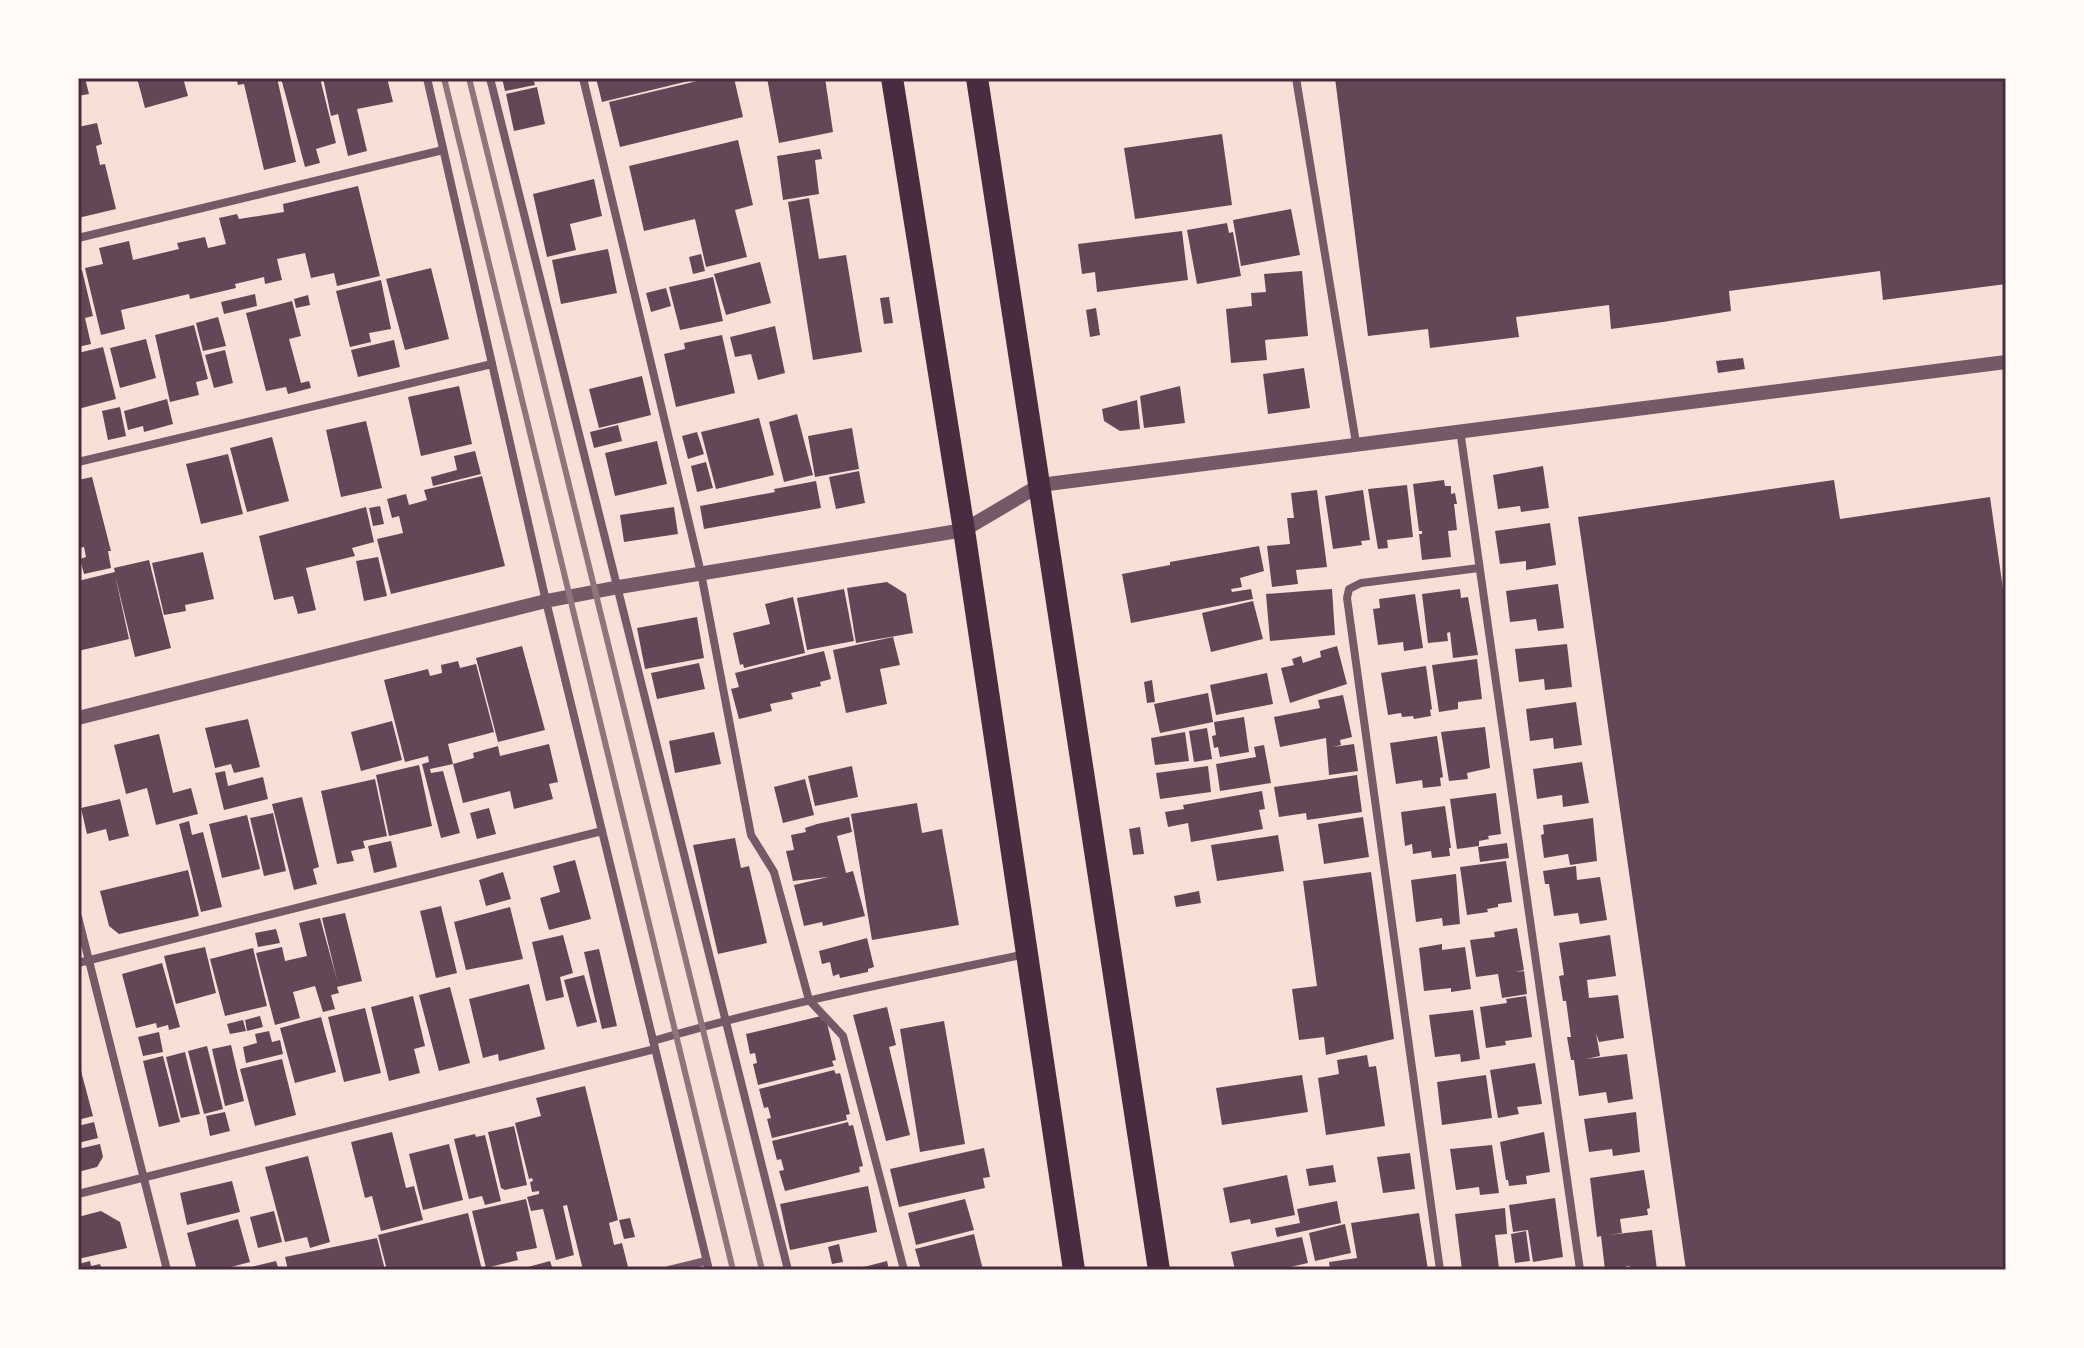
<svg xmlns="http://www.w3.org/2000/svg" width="2084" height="1348" viewBox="0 0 2084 1348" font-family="'Work Sans',sans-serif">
	<rect width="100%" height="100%" fill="#f7e1d7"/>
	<!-- building -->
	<g fill="#644757">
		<polygon points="78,78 85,78 89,94 78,96"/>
		<polygon points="137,78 183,78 188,96 145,108"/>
		<polygon points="236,78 277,78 296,162 264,170 244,84 238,85"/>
		<polygon points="281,78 320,78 336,143 316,149 320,163 305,167"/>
		<polygon points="323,78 387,78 393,102 357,109 367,151 348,156 338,114 331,116"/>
		<polygon points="502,78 533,78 535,85 505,91"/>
		<polygon points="596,78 697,78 697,79 602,102"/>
		<polygon points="710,78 734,78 743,117 620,147 609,102"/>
		<polygon points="767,78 825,78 833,132 779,143"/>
		<polygon points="1335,78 2006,78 2006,284 1883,300 1880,271 1729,291 1731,311 1663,322 1611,329 1609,305 1516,317 1519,337 1430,348 1428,329 1368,336"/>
		<polygon points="537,87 545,124 514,131 506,94"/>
		<polygon points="97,123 102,144 96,146 100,165 105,164 116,209 78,218 78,127"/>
		<polygon points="1222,134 1232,205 1135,219 1124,148"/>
		<polygon points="738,140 753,205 735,210 747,257 706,267 695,219 644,231 629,166"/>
		<polygon points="820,149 822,159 815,160 819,194 783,200 777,156"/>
		<polygon points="594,179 602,216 570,224 576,250 547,257 533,194"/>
		<polygon points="358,186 380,276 337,286 334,273 311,278 305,253 277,259 282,280 265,284 264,277 235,284 236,288 190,299 189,294 121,310 125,329 101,335 85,268 103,264 99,248 129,241 133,260 179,249 177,243 205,237 208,248 226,244 219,218 237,214 239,219 284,212 283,204"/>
		<polygon points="809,198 819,259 846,255 862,352 813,360 788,202"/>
		<polygon points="1291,209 1300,255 1241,266 1233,220"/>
		<polygon points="1227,223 1229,233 1233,232 1241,276 1197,284 1187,230"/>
		<polygon points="1182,231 1188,280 1097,292 1095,272 1082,274 1078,244"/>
		<polygon points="608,249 617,293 561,304 552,260"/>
		<polygon points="701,254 705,271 693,274 689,257"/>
		<polygon points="760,262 771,303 726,315 714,274"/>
		<polygon points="431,268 449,339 405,350 386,279"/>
		<polygon points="82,270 93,316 85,318 91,344 78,347 78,271"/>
		<polygon points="1302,271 1308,336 1265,340 1267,360 1231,363 1226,309 1252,306 1251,293 1266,292 1264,274"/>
		<polygon points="713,277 723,321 680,330 669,287"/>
		<polygon points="381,280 391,329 369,333 371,342 350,347 336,291"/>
		<polygon points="666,288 671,306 651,312 646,293"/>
		<polygon points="255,294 257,306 224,314 221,302"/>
		<polygon points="308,295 310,305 296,308 294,299"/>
		<polygon points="889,297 893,323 884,324 880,298"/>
		<polygon points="292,301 301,336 289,339 301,383 309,381 311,388 288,394 286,387 266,391 246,313"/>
		<polygon points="1096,308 1100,335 1090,337 1086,310"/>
		<polygon points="218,317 226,346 203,351 196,323"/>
		<polygon points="194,325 208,379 196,382 199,395 170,402 155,335"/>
		<polygon points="775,326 785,373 758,380 751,354 735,357 730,337"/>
		<polygon points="722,335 735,393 676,407 664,354 685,349 684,343"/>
		<polygon points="146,339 156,378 120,388 110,348"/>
		<polygon points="394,340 400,367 358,377 351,350"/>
		<polygon points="103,347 116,399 78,409 78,353"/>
		<polygon points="225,350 233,383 214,388 205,355"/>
		<polygon points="1743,358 1745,369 1718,373 1716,361"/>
		<polygon points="1304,368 1310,408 1268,414 1263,374"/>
		<polygon points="642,376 651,415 599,428 589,389"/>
		<polygon points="459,386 472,444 421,456 408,397"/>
		<polygon points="1180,386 1185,423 1144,428 1140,396"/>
		<polygon points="167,399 173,424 144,432 143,426 128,430 124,411"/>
		<polygon points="1137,400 1140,429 1120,431 1104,421 1102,409"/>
		<polygon points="120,407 126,436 108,440 102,411"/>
		<polygon points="797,414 813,475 784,482 769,422"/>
		<polygon points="759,418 774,475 716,489 701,432"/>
		<polygon points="366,421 382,488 341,497 326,430"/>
		<polygon points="618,425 622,441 594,448 590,432"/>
		<polygon points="852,428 859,469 815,477 808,436"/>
		<polygon points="697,432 704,454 688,459 682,436"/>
		<polygon points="272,437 289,501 247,512 230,448"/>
		<polygon points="657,441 667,484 615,496 605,453"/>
		<polygon points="475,451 481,474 433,486 431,477 457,470 454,456"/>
		<polygon points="228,454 243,514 201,524 186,464"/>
		<polygon points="706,462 713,488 697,492 691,466"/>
		<polygon points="1543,466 1549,508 1521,512 1520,506 1498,509 1493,475"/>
		<polygon points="859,471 865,503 836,509 829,477"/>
		<polygon points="482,476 505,566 391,594 377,539 403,533 399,516 392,518 387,499 406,494 409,505 427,500 424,490"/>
		<polygon points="92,477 111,551 108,551 111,568 84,574 80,559 86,557 84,547 78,548 78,480"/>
		<polygon points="1444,480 1445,486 1451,486 1451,494 1455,493 1457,504 1454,504 1457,530 1448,531 1451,557 1422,560 1419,534 1422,534 1422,531 1419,531 1413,484"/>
		<polygon points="1834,480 1840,519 1990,497 2006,610 2006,1270 1686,1270 1578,517"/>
		<polygon points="816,481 821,508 704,529 700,506 775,492 774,489"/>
		<polygon points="1407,485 1413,537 1387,540 1388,548 1378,549 1368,489"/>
		<polygon points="1317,490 1327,567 1296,570 1298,584 1272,587 1267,546 1290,544 1287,518 1294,518 1291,493"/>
		<polygon points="1363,490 1370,540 1361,541 1362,545 1333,549 1325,496"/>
		<polygon points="380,506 384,524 373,526 369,508"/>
		<polygon points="366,507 374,542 352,548 355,556 306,568 316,610 298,614 293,596 274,600 259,536"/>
		<polygon points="674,507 678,534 624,542 620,515"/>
		<polygon points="1550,523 1556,565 1526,570 1526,561 1500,564 1495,531"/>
		<polygon points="1259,546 1264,571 1240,578 1242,587 1231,589 1232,592 1251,589 1253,599 1131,623 1122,574 1170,565 1170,562"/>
		<polygon points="203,552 214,599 185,605 186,611 164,615 152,563"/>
		<polygon points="378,557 387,596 364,601 356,561"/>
		<polygon points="149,560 171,648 135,657 115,575 129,639 78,651 78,581 115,572 114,568"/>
		<polygon points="887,582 906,594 913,633 856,643 847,588"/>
		<polygon points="1558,584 1564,628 1538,631 1536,619 1510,622 1506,591"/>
		<polygon points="844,589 854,641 807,650 797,598"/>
		<polygon points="1332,589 1335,635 1270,641 1266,594"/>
		<polygon points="1460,589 1461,598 1468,597 1478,655 1453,658 1450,632 1447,633 1448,641 1428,643 1422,594"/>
		<polygon points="1415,594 1423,648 1404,651 1403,642 1378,645 1373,609 1380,608 1379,599"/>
		<polygon points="793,597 805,653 744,668 743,664 740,665 733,633 770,624 765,604"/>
		<polygon points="1253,601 1263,639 1211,652 1202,613"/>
		<polygon points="697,617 704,658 645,669 637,628"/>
		<polygon points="893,637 900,665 880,669 887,704 846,713 833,650"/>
		<polygon points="1567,644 1572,687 1545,690 1544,679 1519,682 1515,649"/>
		<polygon points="522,646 545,730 498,742 476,658"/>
		<polygon points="1337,646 1347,684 1290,703 1281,668 1294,665 1292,659 1301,656 1303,663 1321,657 1320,651"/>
		<polygon points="824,651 831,679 820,682 821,686 791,693 793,699 770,704 772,711 739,719 731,689 739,687 735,673"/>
		<polygon points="1477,659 1482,699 1458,702 1458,709 1439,712 1432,665"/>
		<polygon points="458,661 460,668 476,664 494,732 448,744 453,764 430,769 431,773 443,771 460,833 441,838 422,764 429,762 428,756 405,762 384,680 428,669 430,676 442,673 441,665"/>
		<polygon points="699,663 705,689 657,699 651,673"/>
		<polygon points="1426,666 1432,709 1430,710 1431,716 1414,719 1413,716 1402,717 1401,713 1388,715 1381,673"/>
		<polygon points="1267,673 1273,704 1216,715 1210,685"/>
		<polygon points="1152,680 1155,702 1147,703 1144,682"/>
		<polygon points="1208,693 1213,722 1160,733 1154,704"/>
		<polygon points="1343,695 1352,737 1340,740 1341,745 1333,747 1354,744 1358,771 1329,775 1326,738 1280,747 1274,717 1320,708 1318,700"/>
		<polygon points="1576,702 1582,745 1554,749 1553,738 1530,741 1526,709"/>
		<polygon points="1244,717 1249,752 1220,757 1218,747 1214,748 1212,736 1216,735 1214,722"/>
		<polygon points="248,719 260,767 234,773 231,764 215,768 205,728"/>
		<polygon points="392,721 402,760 361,771 351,732"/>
		<polygon points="1485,727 1490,768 1467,773 1468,779 1449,781 1441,732"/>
		<polygon points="1207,728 1212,759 1194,762 1189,731"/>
		<polygon points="714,732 721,764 675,773 669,741"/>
		<polygon points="1185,732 1189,761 1155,765 1151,738"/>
		<polygon points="159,734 173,793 191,788 198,814 156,825 147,788 126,794 114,745"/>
		<polygon points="1437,736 1443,777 1440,778 1441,786 1423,788 1422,780 1396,784 1390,743"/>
		<polygon points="549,744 558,782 549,784 553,799 514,809 510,791 463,803 453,764 474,758 473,753 498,746 500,756"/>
		<polygon points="1264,745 1271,783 1220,791 1216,764 1256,757 1254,747"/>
		<polygon points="1582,762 1589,803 1563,807 1562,795 1537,799 1533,769"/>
		<polygon points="419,765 432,826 389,836 376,775"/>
		<polygon points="852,766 858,797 815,806 808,776"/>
		<polygon points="1208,766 1211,792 1160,799 1156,773"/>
		<polygon points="225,771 228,786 263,777 268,799 224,810 215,773"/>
		<polygon points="1357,775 1362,812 1307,820 1306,813 1279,817 1274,787"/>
		<polygon points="375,779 387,836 363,841 365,848 351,851 354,861 337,864 321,791"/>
		<polygon points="805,779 814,815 783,823 774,787"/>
		<polygon points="1262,791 1265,809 1259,810 1263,829 1191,842 1188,823 1168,827 1165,812 1184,809 1183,805"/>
		<polygon points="1496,793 1501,834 1488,836 1489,839 1479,841 1479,846 1457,849 1450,799"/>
		<polygon points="302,797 319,867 313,869 317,884 294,890 272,804"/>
		<polygon points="120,799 129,836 109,841 106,829 87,834 81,808"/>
		<polygon points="917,803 922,833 942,829 959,925 872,940 851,814"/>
		<polygon points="1445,806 1451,848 1449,848 1450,856 1432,858 1431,851 1413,854 1412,844 1405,846 1401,812"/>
		<polygon points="489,808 496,834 477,839 470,813"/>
		<polygon points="273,813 286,871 264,876 250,818"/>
		<polygon points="247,815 260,869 222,878 209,824"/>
		<polygon points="849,817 852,832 837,836 846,873 853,871 865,916 823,926 822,922 804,926 794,885 828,877 793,881 786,851 794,850 791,835 806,832 805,828 817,824"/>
		<polygon points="1363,817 1369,857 1324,864 1318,824"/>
		<polygon points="1593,818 1597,861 1570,865 1568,854 1544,858 1541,835 1544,834 1543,825"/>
		<polygon points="189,821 192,835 203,832 222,907 201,912 179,824"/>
		<polygon points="1140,827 1144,854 1133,855 1129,829"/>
		<polygon points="1278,835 1284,871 1217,881 1211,845"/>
		<polygon points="735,838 741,868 749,866 767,943 718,954 693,845"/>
		<polygon points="391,841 397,867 374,873 368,846"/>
		<polygon points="1507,843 1509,858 1480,862 1478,847"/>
		<polygon points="575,860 591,919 549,930 540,898 560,892 553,866"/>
		<polygon points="1506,861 1512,902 1498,904 1498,907 1487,909 1488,912 1467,915 1460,867"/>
		<polygon points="1576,866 1577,880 1600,877 1607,920 1580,924 1578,913 1554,916 1549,884 1545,884 1543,871"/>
		<polygon points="188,870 199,916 119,934 109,926 100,891"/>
		<polygon points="503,872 511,899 486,906 479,880"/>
		<polygon points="1371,872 1394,1039 1326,1055 1324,1037 1299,1040 1292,989 1317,986 1303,881"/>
		<polygon points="1456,874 1460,924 1443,926 1442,918 1416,922 1411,880"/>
		<polygon points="1199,891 1201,903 1176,907 1174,896"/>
		<polygon points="441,906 457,973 436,978 420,911"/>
		<polygon points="510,907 523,959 466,970 454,922"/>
		<polygon points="345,913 362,981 337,987 339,993 331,995 335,1009 323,1012 315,986 293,992 300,1018 275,1025 256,953 282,947 285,961 307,956 299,923 320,918 337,980 322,918"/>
		<polygon points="1517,928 1524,970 1515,972 1524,971 1527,994 1502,998 1498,974 1476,977 1470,940 1495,937 1494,932"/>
		<polygon points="276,929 280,943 258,947 255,933"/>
		<polygon points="563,935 573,973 560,977 564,997 546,1001 532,942"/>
		<polygon points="1610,935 1616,976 1587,980 1589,998 1618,995 1624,1038 1599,1042 1596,1033 1600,1056 1586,1059 1627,1054 1633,1099 1608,1103 1606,1092 1579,1096 1574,1060 1571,1060 1567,1037 1571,1037 1566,1001 1563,1001 1559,976 1564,975 1559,943"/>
		<polygon points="867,938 874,967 868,969 868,972 840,978 839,974 833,976 830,962 822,964 819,951"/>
		<polygon points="1442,944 1442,950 1465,947 1471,989 1451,992 1451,988 1424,991 1419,948"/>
		<polygon points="205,947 216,993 176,1004 164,956"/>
		<polygon points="253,948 267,1006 225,1016 210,959"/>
		<polygon points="599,949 617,1026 602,1029 584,952"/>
		<polygon points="162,963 180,1027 169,1030 168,1025 157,1028 156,1023 136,1028 122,974"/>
		<polygon points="584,975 597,1022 577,1027 564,980"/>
		<polygon points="529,984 545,1049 499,1061 498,1054 483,1058 469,999"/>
		<polygon points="450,987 470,1063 439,1071 419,995"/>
		<polygon points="413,996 425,1046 414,1049 420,1073 389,1081 371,1007"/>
		<polygon points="1526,996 1532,1037 1505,1041 1506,1045 1486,1048 1480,1007 1507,1003 1506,999"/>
		<polygon points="887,1007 896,1045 889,1047 910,1135 886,1141 853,1015"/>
		<polygon points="365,1008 381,1073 344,1082 328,1017"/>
		<polygon points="1473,1010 1480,1059 1461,1062 1460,1054 1435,1057 1429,1015"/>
		<polygon points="260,1016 263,1027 247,1031 245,1020"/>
		<polygon points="821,1016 822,1020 826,1019 836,1060 832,1061 834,1066 758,1085 753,1064 757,1063 755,1053 750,1054 746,1034"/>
		<polygon points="321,1017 336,1072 295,1083 280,1028"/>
		<polygon points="243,1020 246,1031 230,1034 227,1024"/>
		<polygon points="944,1021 965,1144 920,1152 900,1029"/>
		<polygon points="269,1031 272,1042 280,1040 283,1054 246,1063 243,1047 257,1043 255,1034"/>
		<polygon points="159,1032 163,1052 143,1056 138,1037"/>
		<polygon points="231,1045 244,1101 225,1106 212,1049"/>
		<polygon points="207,1046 223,1109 204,1114 188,1051"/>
		<polygon points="185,1052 200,1114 181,1118 166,1057"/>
		<polygon points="1367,1055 1369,1067 1376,1066 1385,1126 1326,1135 1318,1078 1339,1074 1337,1060"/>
		<polygon points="163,1056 180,1122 159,1127 143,1061"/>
		<polygon points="282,1059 296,1115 255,1126 240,1069"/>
		<polygon points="1535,1063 1542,1104 1517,1107 1519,1114 1498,1118 1490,1070"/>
		<polygon points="834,1070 836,1074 840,1073 850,1114 846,1115 847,1120 772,1138 767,1119 771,1118 768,1107 764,1108 759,1089"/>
		<polygon points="81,1071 93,1116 78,1120 78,1072"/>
		<polygon points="1302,1075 1308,1112 1222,1125 1216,1088"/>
		<polygon points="1486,1075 1492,1118 1442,1125 1437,1082"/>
		<polygon points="585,1086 618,1220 609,1223 614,1245 622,1243 628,1267 617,1270 583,1270 567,1205 563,1206 574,1255 556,1260 543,1209 531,1211 527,1197 539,1194 539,1191 532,1192 530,1182 533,1181 532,1178 529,1179 515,1123 541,1116 536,1098"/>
		<polygon points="225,1112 230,1131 210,1136 206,1116"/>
		<polygon points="1636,1112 1640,1152 1613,1156 1612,1149 1589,1152 1584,1119"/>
		<polygon points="94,1122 98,1138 78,1143 78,1126"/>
		<polygon points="848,1122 849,1126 853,1125 863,1166 859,1167 860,1172 785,1191 779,1171 784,1170 781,1159 777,1160 772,1141"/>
		<polygon points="514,1126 527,1185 505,1190 501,1188 488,1132"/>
		<polygon points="392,1132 406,1188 414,1186 423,1220 381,1231 372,1196 365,1198 351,1142"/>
		<polygon points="1544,1132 1550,1172 1526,1176 1527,1184 1509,1186 1508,1180 1506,1180 1500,1142"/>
		<polygon points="475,1134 476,1137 485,1135 501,1201 485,1205 482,1196 469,1199 454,1139"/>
		<polygon points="100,1144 103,1157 97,1167 78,1172 78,1149"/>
		<polygon points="449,1144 463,1200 423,1210 409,1154"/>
		<polygon points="1492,1145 1499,1193 1480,1195 1479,1187 1456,1190 1450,1149"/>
		<polygon points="984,1148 990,1177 983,1178 985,1188 899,1207 890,1169"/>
		<polygon points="1410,1153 1415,1189 1383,1193 1377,1157"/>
		<polygon points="308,1156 330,1242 310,1248 307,1237 285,1242 265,1167"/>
		<polygon points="1333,1165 1336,1182 1309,1186 1306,1169"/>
		<polygon points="1644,1170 1650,1208 1647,1209 1648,1215 1620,1219 1622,1233 1608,1235 1652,1230 1657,1270 1631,1270 1630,1266 1626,1266 1627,1270 1605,1270 1601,1236 1597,1237 1590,1178"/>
		<polygon points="1287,1175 1295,1215 1251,1224 1250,1219 1230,1223 1223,1188"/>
		<polygon points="232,1181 240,1212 187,1225 180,1193"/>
		<polygon points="868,1186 877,1232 790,1250 780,1204"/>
		<polygon points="1555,1198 1563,1257 1533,1262 1528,1230 1513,1232 1509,1205"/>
		<polygon points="526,1199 537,1248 516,1252 518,1260 486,1268 472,1211"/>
		<polygon points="965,1199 974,1230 916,1245 908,1213"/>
		<polygon points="1337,1201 1341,1223 1277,1237 1275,1228 1300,1223 1297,1209"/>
		<polygon points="1505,1208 1507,1234 1495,1235 1499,1268 1462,1270 1455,1214"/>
		<polygon points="101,1211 120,1222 127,1248 78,1259 78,1217"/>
		<polygon points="274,1211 282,1242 258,1248 250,1217"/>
		<polygon points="468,1213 482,1270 387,1270 378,1235"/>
		<polygon points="1419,1213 1428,1270 1330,1270 1329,1262 1357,1258 1351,1223"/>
		<polygon points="630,1218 635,1237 624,1239 619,1220"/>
		<polygon points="238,1219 250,1262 220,1270 197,1270 187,1233"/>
		<polygon points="1345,1224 1351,1253 1315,1261 1309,1233"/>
		<polygon points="1526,1231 1530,1261 1515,1263 1511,1234"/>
		<polygon points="974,1234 983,1270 921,1270 915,1249"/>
		<polygon points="1302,1237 1308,1263 1277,1270 1235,1270 1231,1252"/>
		<polygon points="377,1238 385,1270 288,1270 285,1257"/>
		<polygon points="839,1244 843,1262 832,1264 828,1247"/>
		<polygon points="90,1261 91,1266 100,1264 102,1270 78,1270 78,1264"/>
		<polygon points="276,1261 279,1270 243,1270 243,1269"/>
		<polygon points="550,1261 553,1270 529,1270 528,1267"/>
		<polygon points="887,1261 889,1270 856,1270 856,1269"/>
	</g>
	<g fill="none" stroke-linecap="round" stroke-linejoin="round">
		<!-- minor -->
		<g stroke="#755966" stroke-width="8">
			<polyline points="427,78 546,601 709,1270"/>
			<polyline points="490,78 788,1270"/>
			<polyline points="583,78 701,573 751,835 774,872 809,1000 843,1036 904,1270"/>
			<polyline points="1296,78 1356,443"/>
			<polyline points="78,238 443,150"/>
			<polyline points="1460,430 1580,1270"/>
			<polyline points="78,462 492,364"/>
			<polyline points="78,917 167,1270"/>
			<polyline points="78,963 602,831"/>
			<path d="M653,1041C776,1005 901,980 1026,954"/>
			<polyline points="78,1194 655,1049"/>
			<polyline points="669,1270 706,1261"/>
			<polyline points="1440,1270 1347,598 1349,589 1361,583 1479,568"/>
		</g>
		<!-- tertiary -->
		<polyline stroke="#755966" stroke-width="14" points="78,718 546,601 619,587 964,530 1040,485 2006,362"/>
		<!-- trunk -->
		<g stroke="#4a2c40" stroke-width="22">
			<polyline points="892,78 964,530 1074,1270"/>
			<polyline points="977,78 1159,1270"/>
		</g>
		<!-- rail -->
		<g stroke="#8f747c" stroke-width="6">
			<polyline points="444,78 733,1270"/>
			<polyline points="469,78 762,1270"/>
		</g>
	</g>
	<!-- border -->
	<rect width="2084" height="1348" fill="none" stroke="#fffaf5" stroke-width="160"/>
	<rect x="80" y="80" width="1924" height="1188" fill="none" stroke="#4a2c40" stroke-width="3"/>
</svg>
